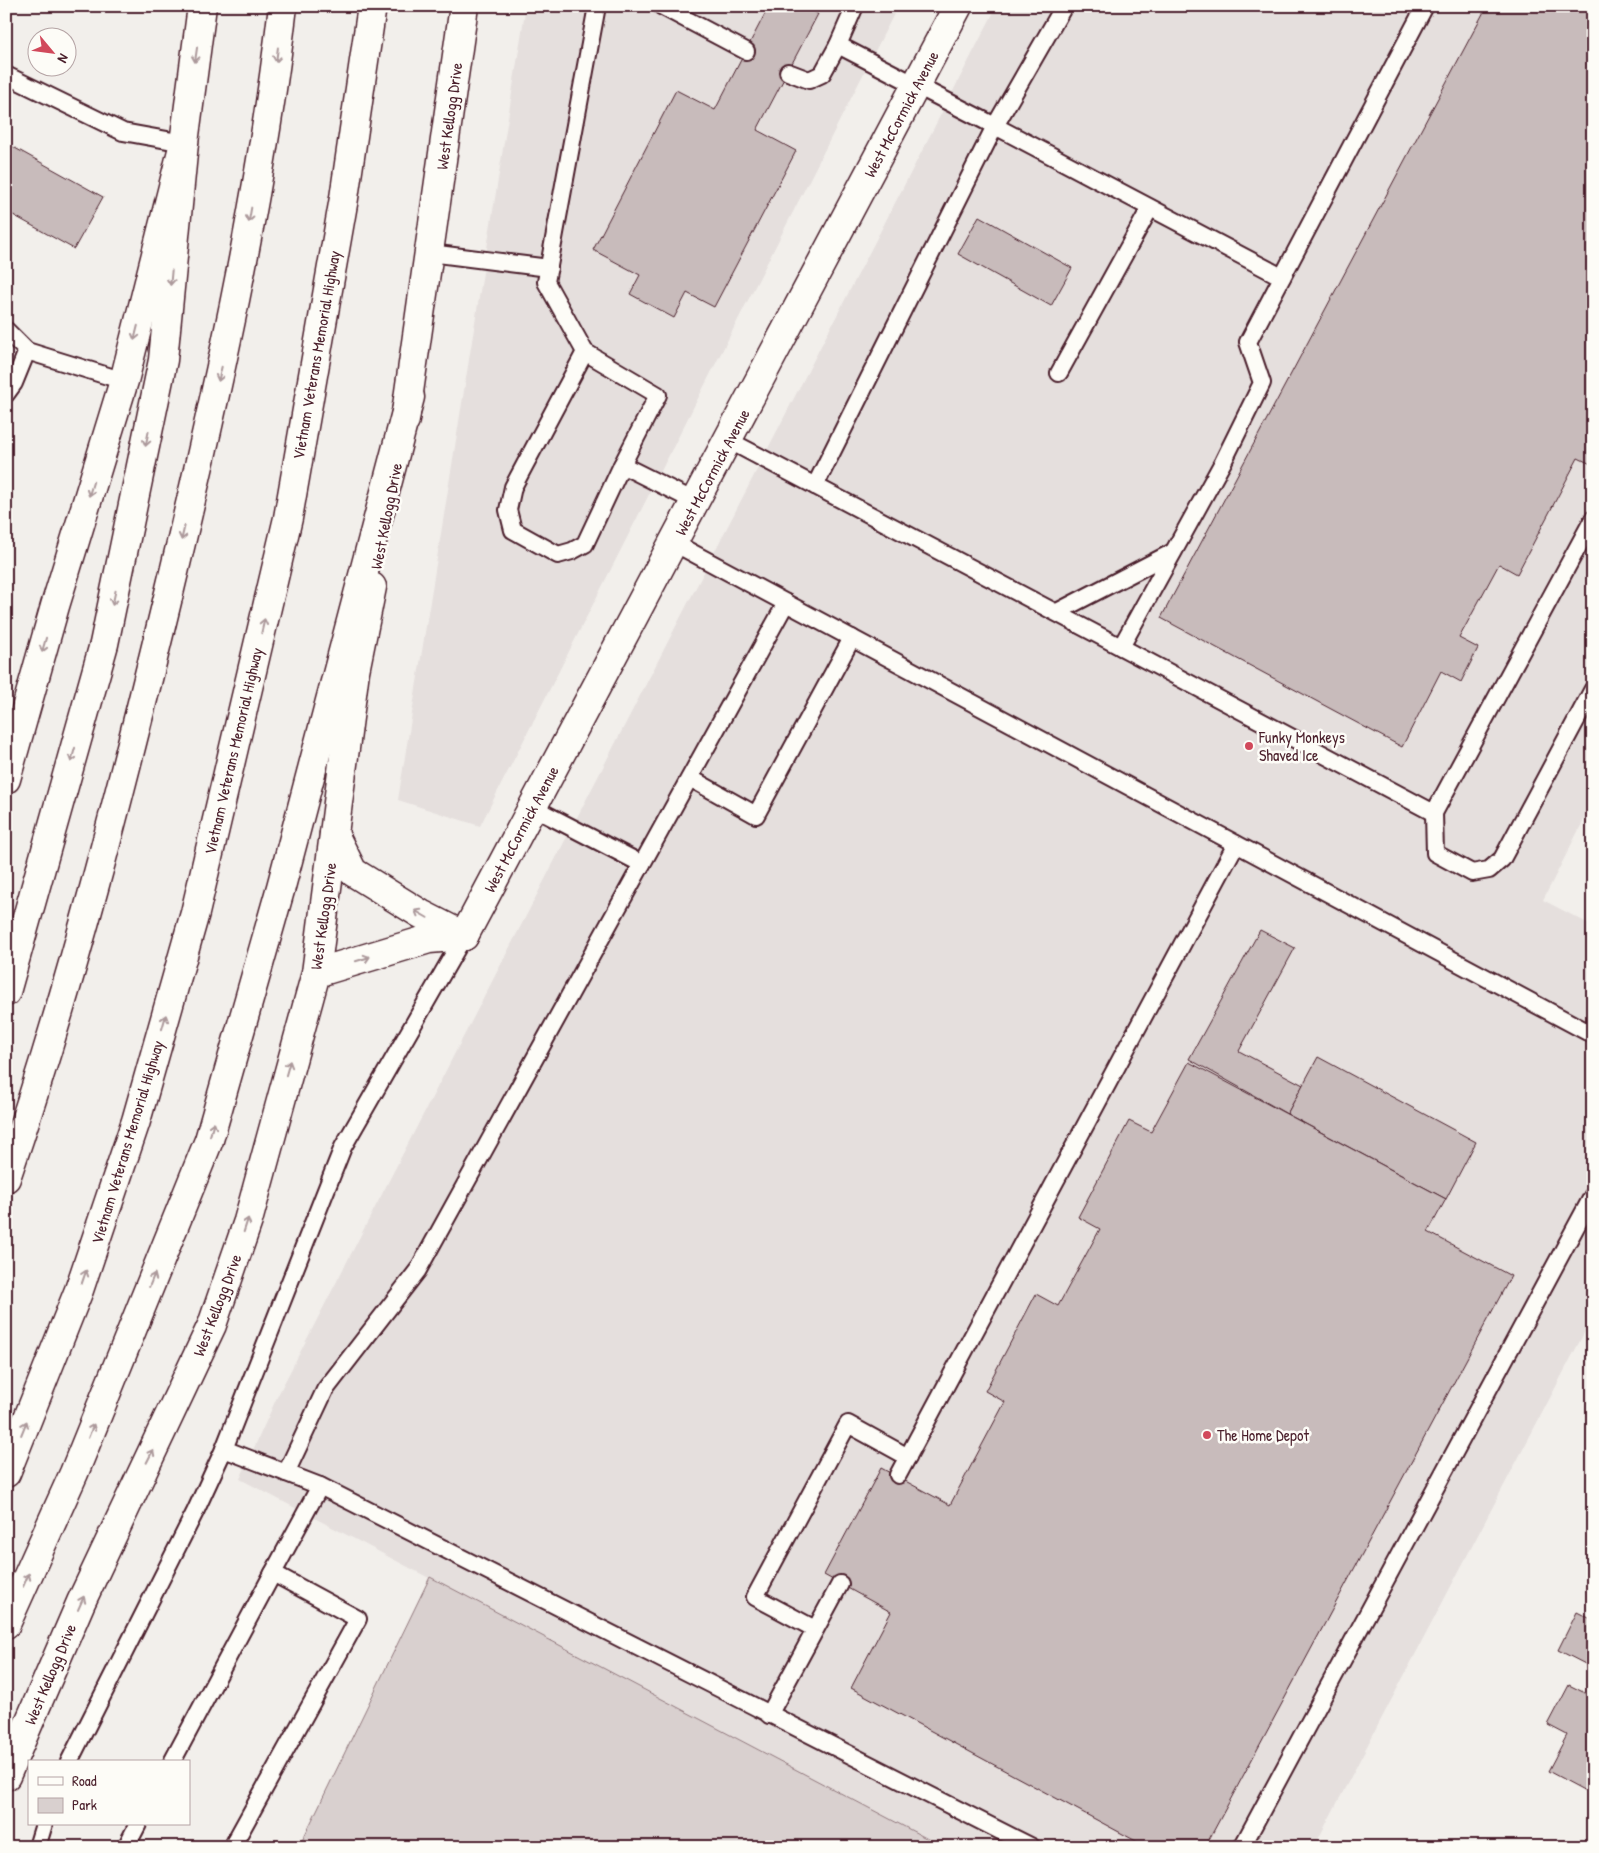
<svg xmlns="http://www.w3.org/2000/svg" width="1599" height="1853" viewBox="0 0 1599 1853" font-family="'Patrick Hand',sans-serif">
	<rect width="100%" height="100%" fill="#f2efeb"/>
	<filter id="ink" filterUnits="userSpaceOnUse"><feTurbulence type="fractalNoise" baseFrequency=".02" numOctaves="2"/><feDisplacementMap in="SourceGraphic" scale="10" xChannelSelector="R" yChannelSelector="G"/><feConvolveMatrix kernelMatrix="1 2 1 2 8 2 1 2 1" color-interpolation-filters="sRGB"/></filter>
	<g filter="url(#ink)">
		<!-- built -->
		<g fill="#e5dfdd">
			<polygon points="526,6 898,6 480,826 398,800"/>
			<polygon points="997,6 1593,6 1593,802 1543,900 1593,926 1593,1316 1314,1847 943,1847 240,1479 278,1395"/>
		</g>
		<!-- green -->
		<polygon fill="#d9d0cf" stroke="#92787d" points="430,1577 943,1847 299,1847"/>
		<!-- building -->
		<g fill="#c8bbbb" stroke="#4a1f2b">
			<polygon points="769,6 803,6 818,14 757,130 796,151 714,307 687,293 674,318 630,294 640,275 593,250 676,90 715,110"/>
			<polygon points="1487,6 1593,6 1593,465 1578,458 1517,574 1499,564 1459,638 1478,648 1461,682 1441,671 1402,747 1161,618"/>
			<polygon points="6,143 103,197 74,249 6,211"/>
			<polygon points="979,216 1072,268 1051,306 958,254"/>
			<polygon points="1260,930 1295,948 1239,1051 1303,1085 1287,1114 1189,1059"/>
			<polygon points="1318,1057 1476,1142 1446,1199 1287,1114"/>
			<polygon points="1189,1062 1446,1199 1428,1232 1511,1276 1205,1847 1147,1847 851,1688 891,1612 824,1575 881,1468 950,1505 1005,1402 985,1391 1036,1294 1058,1306 1100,1229 1078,1217 1129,1121 1151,1132"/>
			<polygon points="1577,1612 1593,1620 1593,1668 1558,1650"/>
			<polygon points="1569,1685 1593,1697 1593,1795 1548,1771 1567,1735 1548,1725"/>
		</g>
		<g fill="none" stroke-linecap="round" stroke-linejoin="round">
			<!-- service casing -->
			<g stroke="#4a1f2b" stroke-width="20">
				<g id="service">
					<polyline points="597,6 546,282 585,352 658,395 622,465 696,502"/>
					<polyline points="661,6 746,51"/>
					<polyline points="1064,6 995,126 1282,277"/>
					<polyline points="788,72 809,80 822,74 838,45"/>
					<polyline points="6,75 123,132 184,143"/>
					<polyline points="430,253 549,268"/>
					<polyline points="6,330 27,351 124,381"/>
					<polyline points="585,352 513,487 508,510 513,530 558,555 572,551 585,544 622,465"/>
					<polyline points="1059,373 1150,208"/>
					<polyline points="6,394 14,383 27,351"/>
					<polyline points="728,440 1121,647 1223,462 1262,383 1248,342 1425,6"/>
					<polyline points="815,486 995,126 838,45 855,6"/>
					<polyline points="674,543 1593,1035"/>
					<polyline points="1057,612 1173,552"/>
					<polyline points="1121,647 1434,813 1593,519"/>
					<polyline points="690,778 756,815 852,638"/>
					<polyline points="532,807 642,864"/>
					<polyline points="1434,813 1435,853 1472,873 1489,870 1502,859 1593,689"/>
					<polyline points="224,1449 320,1486 1032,1847"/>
					<polyline points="286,1473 325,1390 418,1270 786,603"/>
					<polyline points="898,1475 1236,844"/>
					<polyline points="815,1629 755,1597 848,1424 908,1457"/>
					<polyline points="769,1715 840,1584"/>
					<polyline points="69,1762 195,1512 224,1449 343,1147 464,936"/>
					<polyline points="172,1762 273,1573"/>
					<polyline points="37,1847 44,1824"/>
					<polyline points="126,1847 138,1824"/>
					<polyline points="232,1847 358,1619 273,1573 320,1486"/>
					<polyline points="1242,1847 1593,1195"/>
				</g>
			</g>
			<!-- minor casing -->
			<g stroke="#4a1f2b" stroke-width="31">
				<polyline id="minor" points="464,936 958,6"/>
			</g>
			<!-- secondary casing -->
			<g stroke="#4a1f2b" stroke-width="31">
				<g id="secondary">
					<polyline points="405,420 464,6"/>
					<polyline points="6,779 55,606 124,381 184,143 202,6"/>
					<polyline points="334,834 353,872 421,914 464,936"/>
					<polyline points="316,973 429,939 464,936"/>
					<polyline points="6,1776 81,1602 212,1325 248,1221 316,973 355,671 372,587"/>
				</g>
			</g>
			<!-- motorway casing -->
			<g stroke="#4a1f2b" stroke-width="31">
				<g id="motorway">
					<polyline points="6,992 104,644 163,360 184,143"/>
					<path d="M6,1178C72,985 122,787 170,589C216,397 260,203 283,6"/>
					<polyline points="6,1473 79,1290 136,1121 195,913 288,518 344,198 372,6"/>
					<polyline points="6,1624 74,1473 209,1140 281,887 410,397"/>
				</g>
			</g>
			<!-- service -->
			<use href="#service" stroke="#fdfcf7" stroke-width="16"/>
			<!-- minor -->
			<use href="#minor" stroke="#fdfcf7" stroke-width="28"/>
			<!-- secondary -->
			<use href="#secondary" stroke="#fdfcf7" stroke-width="28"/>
			<!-- motorway -->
			<use href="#motorway" stroke="#fdfcf7" stroke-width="28"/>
		</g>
		<!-- one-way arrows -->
		<defs><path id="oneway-shaft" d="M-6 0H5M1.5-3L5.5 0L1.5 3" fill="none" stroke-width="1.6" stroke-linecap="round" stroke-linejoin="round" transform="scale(1.25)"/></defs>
		<g stroke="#ac999b">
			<use href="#oneway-shaft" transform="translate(196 55) rotate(98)"/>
			<use href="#oneway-shaft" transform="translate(277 55) rotate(97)"/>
			<use href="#oneway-shaft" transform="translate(250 215) rotate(100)"/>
			<use href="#oneway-shaft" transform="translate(171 278) rotate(95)"/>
			<use href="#oneway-shaft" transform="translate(136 333) rotate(104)"/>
			<use href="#oneway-shaft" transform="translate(220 374) rotate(103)"/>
			<use href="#oneway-shaft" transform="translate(147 439) rotate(102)"/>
			<use href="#oneway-shaft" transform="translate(91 489) rotate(107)"/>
			<use href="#oneway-shaft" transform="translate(183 533) rotate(103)"/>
			<use href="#oneway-shaft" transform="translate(114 598) rotate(102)"/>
			<use href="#oneway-shaft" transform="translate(263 626) rotate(-77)"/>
			<use href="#oneway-shaft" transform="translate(44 645) rotate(106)"/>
			<use href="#oneway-shaft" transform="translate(73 755) rotate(106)"/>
			<use href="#oneway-shaft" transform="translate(421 914) rotate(-150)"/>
			<use href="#oneway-shaft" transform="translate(363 959) rotate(-17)"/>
			<use href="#oneway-shaft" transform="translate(164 1022) rotate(-74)"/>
			<use href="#oneway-shaft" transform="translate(288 1068) rotate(-74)"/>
			<use href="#oneway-shaft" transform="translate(212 1129) rotate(-74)"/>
			<use href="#oneway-shaft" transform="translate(246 1225) rotate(-72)"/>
			<use href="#oneway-shaft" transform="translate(84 1277) rotate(-71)"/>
			<use href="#oneway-shaft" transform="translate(152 1280) rotate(-68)"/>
			<use href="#oneway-shaft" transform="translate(24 1428) rotate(-68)"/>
			<use href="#oneway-shaft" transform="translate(91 1431) rotate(-68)"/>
			<use href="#oneway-shaft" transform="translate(150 1456) rotate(-63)"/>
			<use href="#oneway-shaft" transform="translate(26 1580) rotate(-66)"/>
			<use href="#oneway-shaft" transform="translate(81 1603) rotate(-66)"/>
		</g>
	</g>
	<!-- markers -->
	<g fill="#d1495b" stroke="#fdfcf7" stroke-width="2">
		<circle cx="1249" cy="746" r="5"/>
		<circle cx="1207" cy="1435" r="5"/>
	</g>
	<g text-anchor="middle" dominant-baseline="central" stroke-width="5" stroke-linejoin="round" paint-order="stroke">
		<!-- street labels -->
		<g font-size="16" fill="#4a1f2b" stroke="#fdfcf7">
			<text transform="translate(901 114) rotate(-62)">West McCormick Avenue</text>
			<text transform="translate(449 116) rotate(-82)">West Kellogg Drive</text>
			<text transform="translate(316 355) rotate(-80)">Vietnam Veterans Memorial Highway</text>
			<text transform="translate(712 472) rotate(-62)">West McCormick Avenue</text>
			<text transform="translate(386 516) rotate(-79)">West Kellogg Drive</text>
			<text transform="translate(233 751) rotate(-77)">Vietnam Veterans Memorial Highway</text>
			<text transform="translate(521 829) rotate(-62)">West McCormick Avenue</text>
			<text transform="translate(323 916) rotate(-82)">West Kellogg Drive</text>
			<text transform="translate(127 1142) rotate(-73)">Vietnam Veterans Memorial Highway</text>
			<text transform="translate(217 1305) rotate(-69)">West Kellogg Drive</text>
			<text transform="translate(50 1674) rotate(-67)">West Kellogg Drive</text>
		</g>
		<!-- poi labels -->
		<g font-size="16" fill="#4a1f2b" stroke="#fdfcf7" text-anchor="start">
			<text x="1259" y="737">Funky Monkeys<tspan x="1259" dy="18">Shaved Ice</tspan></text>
			<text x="1217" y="1435">The Home Depot</text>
		</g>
	</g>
	<!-- margin -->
	<rect width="1599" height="1853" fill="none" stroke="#fdfcf7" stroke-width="25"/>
	<rect x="12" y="12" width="1574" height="1828" fill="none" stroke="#4a1f2b" stroke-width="2" filter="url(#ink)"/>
	<!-- legend -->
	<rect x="28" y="1760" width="162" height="65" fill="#fdfcf7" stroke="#b5a4a5"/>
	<rect x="38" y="1777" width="25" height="8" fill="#fdfcf7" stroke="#b5a4a5"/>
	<text x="72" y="1786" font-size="15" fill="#4a1f2b">Road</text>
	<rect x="38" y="1798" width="25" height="15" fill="#d9d0cf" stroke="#b5a4a5"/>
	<text x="72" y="1810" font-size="15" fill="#4a1f2b">Park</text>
	<!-- north arrow -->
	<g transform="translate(52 52) rotate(119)"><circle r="24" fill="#fdfcf7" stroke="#b5a4a5"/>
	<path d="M0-4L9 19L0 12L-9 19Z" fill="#d1495b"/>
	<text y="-8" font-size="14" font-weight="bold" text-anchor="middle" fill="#4a1f2b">N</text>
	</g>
</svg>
